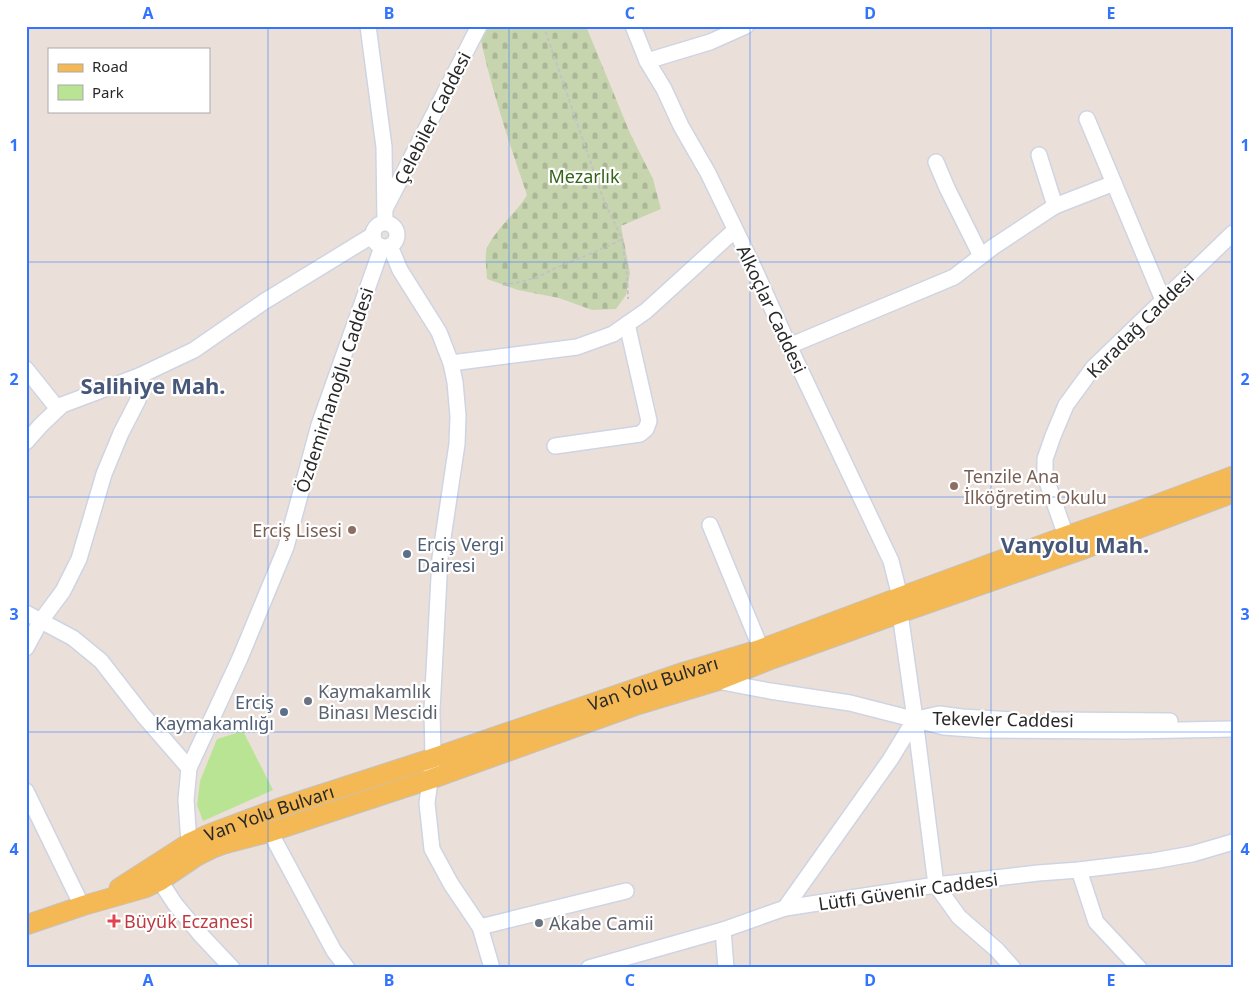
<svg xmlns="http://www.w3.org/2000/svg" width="1259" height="994" viewBox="0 0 1259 994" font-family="'Noto Sans',sans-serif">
	<defs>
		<pattern id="cemetery-stones" width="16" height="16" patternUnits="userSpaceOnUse" patternTransform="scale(1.25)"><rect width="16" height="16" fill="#c7d5af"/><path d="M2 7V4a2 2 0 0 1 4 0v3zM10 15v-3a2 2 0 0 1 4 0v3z" fill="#abb797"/></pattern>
	</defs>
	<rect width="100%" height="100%" fill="#ebe0d9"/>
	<!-- green -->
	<polygon fill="#b9e493" points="243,731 273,790 203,821 197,805 200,781 217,739"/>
	<!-- cemetery -->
	<path fill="url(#cemetery-stones)" d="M487,26H586L630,133L653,179L661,209L621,226L630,273L626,295L616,309L592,310L559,298L518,290L487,279C487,271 484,255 487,248C495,230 517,212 527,195C509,143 492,91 480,37Z"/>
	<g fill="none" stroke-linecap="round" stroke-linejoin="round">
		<!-- minor casing -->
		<g stroke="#ced4e2" stroke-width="18">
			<g id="minor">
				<polyline points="368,26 384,147 385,222"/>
				<polyline points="633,26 647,61 664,89 681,126 708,173 754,268 789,346 891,561 900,597 900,613 915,719 936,885 959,917 997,950 1013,968"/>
				<polyline points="647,61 710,42 746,26"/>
				<polyline points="1087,119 1163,300"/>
				<polyline points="1039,155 1055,206"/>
				<polyline points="936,162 947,188 981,256"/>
				<polyline points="385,209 479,26"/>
				<circle cx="385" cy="235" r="12"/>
				<polyline points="390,246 400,270 439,332 451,363 455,382 458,416 457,444 440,558 432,710 433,758 427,803 432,849 451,884 480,927 492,968"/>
				<polyline points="789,346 954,277 993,247 1055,206 1114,183"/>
				<polyline points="451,363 577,347 613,334 646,311 735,230"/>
				<polyline points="26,369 58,409"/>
				<polyline points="26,442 41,425 62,405 139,376 194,350 265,301 373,235"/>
				<polyline points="555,446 640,434 646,429 649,421 627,324"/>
				<polyline points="710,525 761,649"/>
				<polyline points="1066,536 1045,476 1045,459 1053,436 1066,405 1093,368 1233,233"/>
				<polyline points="26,613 73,638 101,661 143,715 189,768"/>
				<polyline points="26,648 40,622 63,591 79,559 104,474 121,433 138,400 139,376"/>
				<polyline points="717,681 770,691 850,703 944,727 984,730 1129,731 1233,729"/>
				<polyline points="917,719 939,714 962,717 1013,720"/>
				<polyline points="1051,720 1170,721"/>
				<polyline points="26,791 82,906"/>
				<polyline points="270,832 334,951 347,968"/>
				<polyline points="189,843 186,800 189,768 240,658 286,547 319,425 382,247"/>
				<polyline points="1079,870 1096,922 1139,968"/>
				<polyline points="160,881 175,904 200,934 232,968"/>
				<polyline points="785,908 890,760 915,719"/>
				<polyline points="480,927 626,891"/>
				<polyline points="723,930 726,968"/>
				<polyline points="589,968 723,930 785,908 936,885 1038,873 1079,870 1153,861 1192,854 1233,842"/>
			</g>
		</g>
		<!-- major casing -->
		<g stroke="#c3c3c3" stroke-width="21">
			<g id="major">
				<path id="s1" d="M119,888L189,843L209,834L279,808L433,758L684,672L761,649L900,597L1066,536L1136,512L1233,476"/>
				<polyline points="26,925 82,906 145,888 160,881 197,856 211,849 224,844 270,832 431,779 634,706 717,681 772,659 900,613 1084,549 1233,493"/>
			</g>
		</g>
		<!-- path -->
		<g stroke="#c3c3c3" stroke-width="2" stroke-dasharray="4 2.5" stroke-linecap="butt">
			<polyline points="542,26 546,33 604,201 622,239 627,274 628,299"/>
			<path d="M503,285C515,283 526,281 537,277C544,274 551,270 558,267C580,258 601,250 622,239"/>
		</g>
		<!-- minor -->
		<use href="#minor" stroke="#fff" stroke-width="15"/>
		<!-- major -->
		<use href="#major" stroke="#f4b955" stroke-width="19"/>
	</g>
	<!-- grid -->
	<path fill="none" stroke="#3274fe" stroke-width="1" stroke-opacity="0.55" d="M268,26V968M509,26V968M750,26V968M991,26V968M26,262H1233M26,497H1233M26,732H1233"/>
	<!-- markers -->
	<g fill="#8d6e63" stroke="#fff" stroke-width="2">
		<circle cx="954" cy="486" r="5"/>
		<circle cx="352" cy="530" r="5"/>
	</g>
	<g fill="#5c6f8a" stroke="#fff" stroke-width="2">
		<circle cx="407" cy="554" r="5"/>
		<circle cx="284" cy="712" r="5"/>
	</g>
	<g fill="#6b7280" stroke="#fff" stroke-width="2">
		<circle cx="308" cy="701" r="5"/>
		<circle cx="539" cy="923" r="5"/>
	</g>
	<path fill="#e0444e" stroke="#fff" stroke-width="2" d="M111.5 913.5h5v5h5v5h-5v5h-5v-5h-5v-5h5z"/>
	<g text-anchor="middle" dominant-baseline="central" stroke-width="4.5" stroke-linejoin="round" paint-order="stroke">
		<!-- street labels -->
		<g font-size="18" fill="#282828" stroke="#fff">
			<text transform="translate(432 118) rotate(-63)">Çelebiler Caddesi</text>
			<text transform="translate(772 309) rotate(65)">Alkoçlar Caddesi</text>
			<text transform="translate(1140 324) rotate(-45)">Karadağ Caddesi</text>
			<text transform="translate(334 390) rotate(-72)">Özdemirhanoğlu Caddesi</text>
			<text stroke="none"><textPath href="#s1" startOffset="574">Van Yolu Bulvarı</textPath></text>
			<text transform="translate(1003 719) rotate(1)">Tekevler Caddesi</text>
			<text stroke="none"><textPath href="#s1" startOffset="169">Van Yolu Bulvarı</textPath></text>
			<text transform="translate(908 891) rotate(-8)">Lütfi Güvenir Caddesi</text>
		</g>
		<!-- park labels -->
		<g font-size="18" fill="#326517" stroke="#fff">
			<text x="584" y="176">Mezarlık</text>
		</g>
		<!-- education labels -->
		<g font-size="18" fill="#785e54" stroke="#fff" text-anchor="start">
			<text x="964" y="476">Tenzile Ana<tspan x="964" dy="21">İlköğretim Okulu</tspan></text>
			<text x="342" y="530" text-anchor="end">Erciş Lisesi</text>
		</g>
		<!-- service labels -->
		<g font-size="18" fill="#4e5e75" stroke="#fff" text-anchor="start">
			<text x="417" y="544">Erciş Vergi<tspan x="417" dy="21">Dairesi</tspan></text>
			<text x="274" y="702" text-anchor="end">Erciş<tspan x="274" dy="21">Kaymakamlığı</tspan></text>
		</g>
		<!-- worship labels -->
		<g font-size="18" fill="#5b616d" stroke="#fff" text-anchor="start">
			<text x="318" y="691">Kaymakamlık<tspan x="318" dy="21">Binası Mescidi</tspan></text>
			<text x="549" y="923">Akabe Camii</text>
		</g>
		<!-- health labels -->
		<g font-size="18" fill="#be3a42" stroke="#fff" text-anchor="start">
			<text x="124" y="921">Büyük Eczanesi</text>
		</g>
		<!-- district labels -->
		<g font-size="22" font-weight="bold" fill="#475779" stroke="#fff">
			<text x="153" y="385">Salihiye Mah.</text>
			<text x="1075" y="544">Vanyolu Mah.</text>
		</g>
	</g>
	<!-- border -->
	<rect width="1259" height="994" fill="none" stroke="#ffffff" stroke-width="55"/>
	<!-- legend -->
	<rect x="48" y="48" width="162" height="65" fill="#ffffff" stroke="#a9a9a9"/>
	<rect x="58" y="64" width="25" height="8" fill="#f4b955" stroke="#a9a9a9"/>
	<text x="92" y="72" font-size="15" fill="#282828">Road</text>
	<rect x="58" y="85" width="25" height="15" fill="#b9e493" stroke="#a9a9a9"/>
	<text x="92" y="98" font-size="15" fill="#282828">Park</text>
	<rect x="28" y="28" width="1204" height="938" fill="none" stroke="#3274fe" stroke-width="2"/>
	<g font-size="16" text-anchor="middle" font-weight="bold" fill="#3274fe">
		<text x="148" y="19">A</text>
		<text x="389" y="19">B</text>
		<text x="630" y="19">C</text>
		<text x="870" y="19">D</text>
		<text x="1111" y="19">E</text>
		<text x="14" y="151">1</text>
		<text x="1245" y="151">1</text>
		<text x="14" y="385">2</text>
		<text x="1245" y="385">2</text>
		<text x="14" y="620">3</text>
		<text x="1245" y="620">3</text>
		<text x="14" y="855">4</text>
		<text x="1245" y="855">4</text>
		<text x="148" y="986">A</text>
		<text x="389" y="986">B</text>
		<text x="630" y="986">C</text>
		<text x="870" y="986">D</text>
		<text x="1111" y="986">E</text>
	</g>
</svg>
